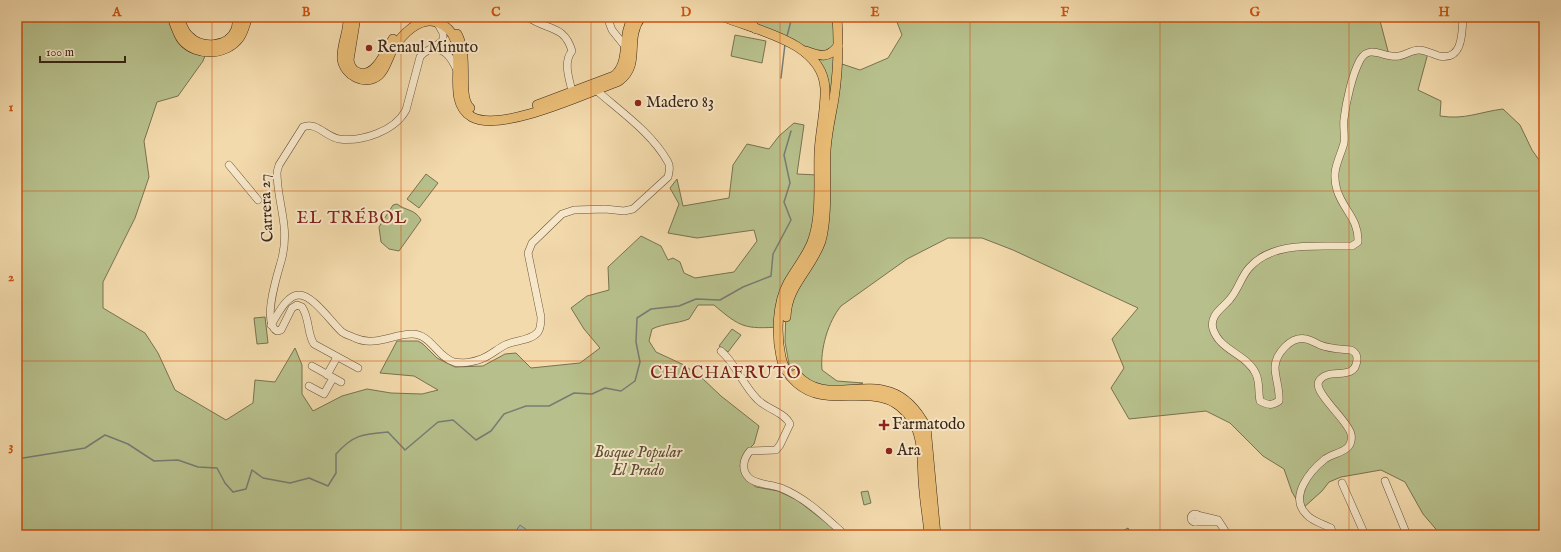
<svg xmlns="http://www.w3.org/2000/svg" width="1561" height="552" viewBox="0 0 1561 552" font-family="'IM FELL English',serif">
	<rect width="100%" height="100%" fill="#f3daac"/>
	<filter id="stains"><feTurbulence type="fractalNoise" baseFrequency=".005" numOctaves="4"/><feColorMatrix values="0 0 0 0 .2 0 0 0 0 .09 0 0 0 0 .02 0 0 0 .5 -.17"/></filter>
	<radialGradient id="worn" r=".72"><stop offset=".6" stop-color="#630" stop-opacity="0"/><stop offset="1" stop-color="#630" stop-opacity=".3"/></radialGradient>
	<!-- green -->
	<g fill="#b7c08c" stroke="#787250">
		<path d="M17,17H172L206,53L203,61L178,96L157,102L144,141L149,177L135,218L103,282V308L145,333L158,353L175,390L226,420L253,403L255,380L275,382L295,348L302,365V394L313,411L342,396L367,389L391,393L422,394L438,390L414,376L380,373L397,341H418L423,344L437,358L455,367L483,366L505,354L516,353L531,368L580,363L600,348L584,329L571,308L587,296L609,290L608,267L641,236L661,246L668,260L673,258L680,262L684,273L695,278L734,272L757,241L754,230L697,238L668,233L679,204L670,188L677,179L683,206L729,198L733,165L747,144L769,149L779,136L794,123L804,125L797,174L818,175L814,238L780,327C745,329 741,328 714,305H698L689,319C676,324 665,323 652,329L649,341L656,352L684,365L702,378L721,396L759,426L754,444L744,454L740,466L747,480L756,487L778,491L797,500L842,535H17Z"/>
		<polygon points="753,17 833,17 835,48 826,53 818,52 756,24"/>
		<path d="M895,17H1379L1389,55L1410,51L1428,53L1418,90L1441,101L1440,116C1465,120 1479,112 1503,109L1520,125L1532,150L1544,167V535H1441L1423,514L1405,482L1381,470L1341,477L1329,482L1322,491L1302,509L1292,492L1284,469L1263,456L1230,423L1206,411L1129,419L1111,388L1124,368L1112,339L1138,308L1013,250L982,238H948L907,259L841,306C828,322 820,349 822,370L837,381L863,383L843,389H827L797,375L789,364L785,342L786,307L815,256L826,150L839,63L860,70L888,58L902,35Z"/>
		<polygon points="735,35 766,41 762,63 731,56"/>
		<polygon points="835,55 832,86 823,142 827,110 815,57"/>
		<polygon points="426,174 438,183 419,208 407,199"/>
		<path d="M397,204C406,211 415,209 421,220L399,251L389,249L381,242L379,227L393,205Z"/>
		<polygon points="265,317 268,343 257,344 254,318"/>
		<polygon points="732,329 741,335 728,352 719,346"/>
		<polygon points="868,491 871,503 864,505 861,492"/>
		<polygon points="1128,528 1132,535 1115,535"/>
	</g>
	<!-- water -->
	<polygon fill="#9eb9b3" stroke="#767d73" points="520,525 534,535 513,535"/>
	<g fill="none" stroke-linecap="round" stroke-linejoin="round">
		<!-- stream -->
		<g stroke="#767d73" stroke-width="1.5">
			<polyline points="787,36 792,17"/>
			<polyline points="781,78 785,44"/>
			<path d="M17,459L85,448L105,435L128,444L154,461L178,460L198,467L217,468L225,483L233,492L246,489L252,470L263,478L290,483L309,478L328,486L336,473V454C353,435 362,434 388,432L405,450L438,422L453,420L476,440L491,431L504,414L526,406H549L574,393L592,394L605,388L621,391L635,381L640,362L636,342L637,318L651,309L679,306L696,299L720,300L743,287L771,276L773,254L791,220L784,202L790,183L784,155L791,131"/>
		</g>
		<!-- minor casing -->
		<g stroke="#68523a" stroke-width="8">
			<g id="minor">
				<path d="M528,17C547,31 564,24 572,51C563,62 569,78 572,91"/>
				<polyline points="607,17 612,30 624,45"/>
				<path d="M432,49C447,49 451,58 457,70"/>
				<polyline points="229,165 258,200"/>
				<path d="M271,325C277,316 286,295 299,295C313,295 331,322 342,332C346,335 351,336 355,338C375,347 393,334 412,334C431,334 437,357 454,362C462,364 474,362 481,359C490,356 497,349 505,345C515,340 531,341 538,332C541,328 541,322 541,317L528,253L532,243L562,214L574,210L605,209L624,211L633,209L668,177C669,172 671,167 668,162C652,133 620,111 596,90"/>
				<path d="M721,351C737,365 743,386 758,400C767,409 784,412 790,424L780,445L776,450L750,451C743,459 741,470 749,478C757,485 771,484 781,488C806,498 825,517 845,535"/>
				<polyline points="312,366 341,382"/>
				<path d="M358,368L314,344C307,334 310,319 302,307L297,305L292,308L281,330L277,331C261,322 278,273 282,258C290,225 277,203 277,172L279,165L303,127C316,121 326,137 339,139C362,142 395,131 406,110L420,57C426,49 436,48 443,40V33L438,24"/>
				<polyline points="327,375 337,357"/>
				<polyline points="309,386 324,394 333,378"/>
				<polyline points="1385,481 1407,535"/>
				<polyline points="1342,483 1365,535"/>
				<circle cx="1195" cy="518" r="4"/>
				<polyline points="1197,515 1218,520 1227,534"/>
				<polyline points="1195,522 1217,522"/>
				<polyline points="1217,535 1223,533 1233,535"/>
				<path d="M1333,535L1331,528C1323,524 1312,521 1307,515C1288,497 1310,471 1325,459C1332,454 1341,453 1347,448C1351,445 1352,438 1351,434C1348,420 1312,392 1319,381C1328,366 1356,383 1357,359C1357,354 1355,352 1351,350C1341,349 1330,349 1320,345C1316,343 1311,340 1306,339C1291,336 1276,353 1275,367C1275,378 1280,389 1279,401C1271,406 1268,405 1260,401C1258,392 1260,383 1256,374C1247,354 1220,351 1213,329C1209,315 1223,308 1230,299C1238,290 1241,277 1249,268C1273,240 1319,247 1352,246L1358,242C1359,219 1343,210 1337,190C1331,170 1339,161 1344,143C1345,135 1343,126 1344,119C1346,102 1352,75 1360,60C1370,43 1384,59 1399,56C1406,55 1411,50 1419,50C1425,50 1433,54 1439,56C1463,61 1462,33 1463,17"/>
			</g>
		</g>
		<!-- major casing -->
		<g stroke="#3a2414" stroke-width="10">
			<g id="major">
				<path d="M172,17C175,25 177,33 182,40C196,57 227,56 240,37C244,31 245,24 248,17"/>
				<path d="M179,17C182,24 183,31 189,36C201,49 229,48 236,29C237,26 237,21 238,17"/>
				<path d="M348,17C349,31 341,45 342,59C344,75 365,87 379,75C386,69 388,57 393,49C401,36 419,16 436,22C479,36 439,99 472,117C501,133 587,93 619,81C642,64 624,40 641,17"/>
				<path d="M356,17L349,60C350,67 353,72 360,73C376,77 386,50 393,39"/>
				<path d="M724,17C758,31 822,42 825,88C826,109 820,131 819,153C818,180 822,216 812,242C806,257 796,269 788,283C777,303 776,334 781,357C783,368 789,376 797,383C822,405 853,390 883,398C894,400 906,410 912,420C925,439 921,468 924,491C925,505 928,520 929,535"/>
				<polyline points="750,17 752,24 756,29"/>
				<path d="M457,34C470,57 457,96 470,108"/>
				<path d="M806,51C820,56 828,59 838,46"/>
				<path d="M537,105L614,76C631,63 621,36 633,17"/>
				<path d="M786,317C787,285 811,270 821,241C828,216 825,177 826,150C827,133 831,116 834,99C838,72 839,44 837,17"/>
				<path d="M796,374C832,416 888,354 926,427L936,535"/>
			</g>
		</g>
		<!-- minor -->
		<use href="#minor" stroke="#f7e7c9" stroke-width="7"/>
		<!-- major -->
		<use href="#major" stroke="#eabd76" stroke-width="9"/>
	</g>
	<!-- grid -->
	<path fill="none" stroke="#ce510d" stroke-width="1" stroke-opacity="0.55" d="M212,17V535M401,17V535M591,17V535M780,17V535M970,17V535M1160,17V535M1349,17V535M17,191H1544M17,361H1544"/>
	<!-- markers -->
	<g fill="#8f2418" stroke="#f7e7c9" stroke-width="1.5">
		<circle cx="369" cy="48" r="4"/>
		<circle cx="638" cy="103" r="4"/>
		<path d="M882 419h4v4h4v4h-4v4h-4v-4h-4v-4h4z"/>
		<circle cx="889" cy="451" r="4"/>
	</g>
	<g text-anchor="middle" dominant-baseline="central" stroke-width="4" stroke-linejoin="round" paint-order="stroke">
		<!-- poi labels -->
		<g font-size="16" fill="#3a2414" stroke="#f7e7c9" text-anchor="start">
			<text x="377" y="48">Renaul Minuto</text>
			<text x="646" y="103">Madero 83</text>
			<text x="892" y="425">Farmatodo</text>
			<text x="897" y="451">Ara</text>
		</g>
		<!-- street labels -->
		<g font-size="16" fill="#3a2414" stroke="#f7e7c9">
			<text transform="translate(267 208) rotate(-93)">Carrera 27</text>
		</g>
		<!-- park labels -->
		<g font-size="16" font-style="italic" fill="#594b32" stroke="#f7e7c9">
			<text x="638" y="453">Bosque Popular<tspan x="638" dy="18">El Prado</tspan></text>
		</g>
		<!-- neighbourhood labels -->
		<g font-size="17" letter-spacing="1" fill="#7a1f14" stroke="#f7e7c9">
			<text x="352" y="218">EL TRÉBOL</text>
			<text x="726" y="373">CHACHAFRUTO</text>
		</g>
	</g>
	<!-- margin -->
	<rect width="1561" height="552" fill="none" stroke="#f3daac" stroke-width="44"/>
	<!-- scale -->
	<path d="M40 56v6h85v-6" fill="none" stroke="#3a2414" stroke-width="2"/>
	<text x="46" y="56" font-size="12" fill="#3a2414" stroke="#f7e7c9" stroke-width="3" paint-order="stroke">100 m</text>
	<rect x="22" y="22" width="1517" height="508" fill="none" stroke="#ce510d" stroke-width="1.5"/>
	<g font-size="13" text-anchor="middle" font-weight="bold" fill="#ce510d">
		<text x="117" y="16">A</text>
		<text x="306" y="16">B</text>
		<text x="496" y="16">C</text>
		<text x="686" y="16">D</text>
		<text x="875" y="16">E</text>
		<text x="1065" y="16">F</text>
		<text x="1255" y="16">G</text>
		<text x="1444" y="16">H</text>
		<text x="11" y="111">1</text>
		<text x="11" y="281">2</text>
		<text x="11" y="450">3</text>
	</g>
	<rect width="100%" height="100%" filter="url(#stains)"/>
	<rect width="100%" height="100%" fill="url(#worn)"/>
</svg>
